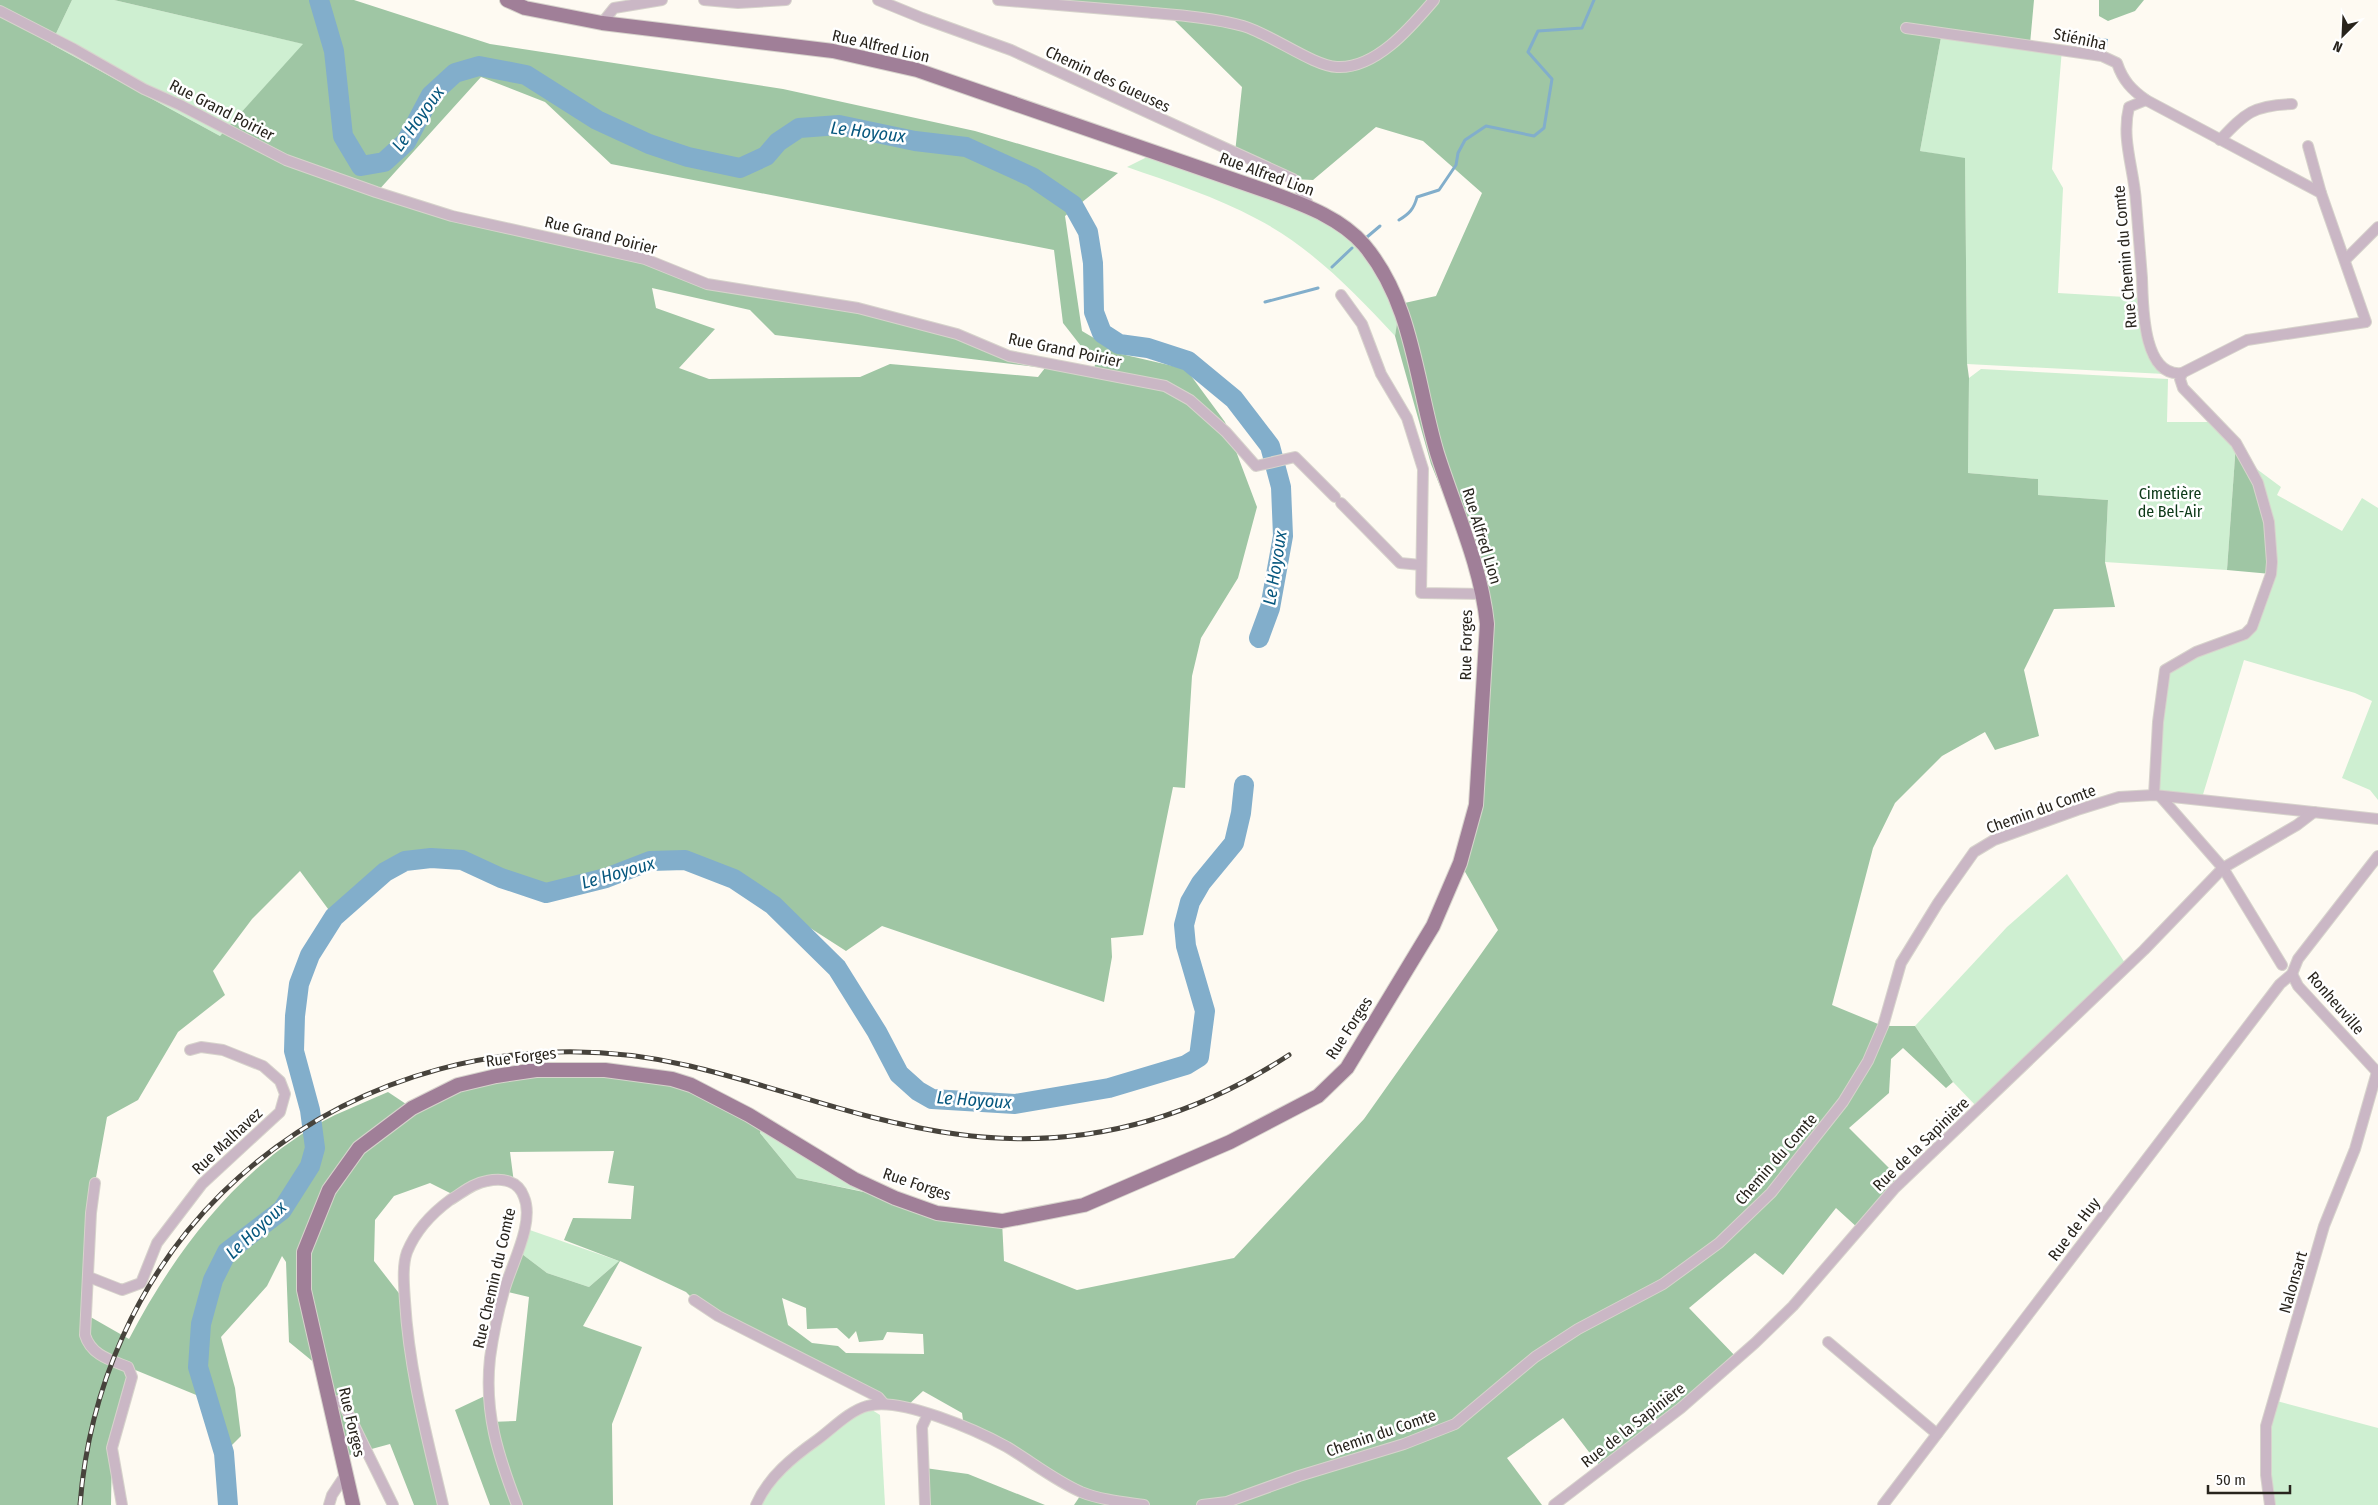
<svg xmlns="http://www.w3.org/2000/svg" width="2378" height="1505" viewBox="0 0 2378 1505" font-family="'Fira Sans Condensed',sans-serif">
	<rect width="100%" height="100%" fill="#fefaf2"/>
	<!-- green -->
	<g fill="#ceefd1">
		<polygon points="72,0 114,0 304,44 220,136 51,44"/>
		<polygon points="1942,32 2062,49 2052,169 2063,188 2058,293 2142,298 2143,319 2165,374 1967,364 1965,159 1920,151"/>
		<path d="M1155,153L1345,229L1400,304L1395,336C1354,292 1311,247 1257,219C1216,197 1170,182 1127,167Z"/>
		<polygon points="1981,369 2168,379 2167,422 2217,422 2236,443 2227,570 2105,562 2108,500 2037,495 2038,479 1968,473 1969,378"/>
		<polygon points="2246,461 2281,487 2277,495 2342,531 2362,498 2378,508 2378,800 2370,790 2342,778 2372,701 2355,693 2244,660 2201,801 2154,795 2165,670 2245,634 2267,582"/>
		<polygon points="2067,874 2127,966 1978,1108 1953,1082 1915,1026 2007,927"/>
		<polygon points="762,1123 895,1198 797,1178 760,1133"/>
		<polygon points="524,1228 619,1261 589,1287 547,1273 518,1251"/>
		<polygon points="2273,1400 2378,1428 2378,1505 2270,1505 2266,1475"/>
		<polygon points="866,1406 880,1415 885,1505 756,1505 775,1475"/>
	</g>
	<!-- forest -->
	<g fill="#9fc6a4" fill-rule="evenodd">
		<path d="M0,0H72L51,44L220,136L303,44L114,0H354L490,44L783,89L975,131L1118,173L1065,216L1082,331L1121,354L1186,369L1225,422L1257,507L1238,578L1201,638L1192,676L1185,788L1173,787L1143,935L1111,938L1112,957L1104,1002L882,926L846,951L734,879L685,860L650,861L606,878L546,893L501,878L462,860L431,858L406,861L384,872L334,917L300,871L252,919L213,971L225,995L178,1032L138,1100L107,1117L95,1183L87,1315L129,1339C176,1249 242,1162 335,1115C353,1107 370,1100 388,1092L412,1108L458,1085L536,1070L672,1079L762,1123L760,1133L797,1178L1002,1221L1004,1261L1077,1290L1234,1258L1364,1119L1498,930L1460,863L1476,805L1484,594L1431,464L1395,336L1400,304L1436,296L1482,193L1423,141L1376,127L1313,180L1293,179L1235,153L1242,87L1169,15L998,0H2034L2030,44L1942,32L1920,151L1965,158L1967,363L1969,378L1968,473L2038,479V495L2108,500L2105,562L2115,607L2054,609L2024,670L2039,736L1995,750L1985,732L1942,756L1895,803L1873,848L1832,1005L1883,1026H1915L1953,1082L1946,1088L1903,1048L1891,1059L1889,1093L1849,1128L1902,1181L1859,1229L1836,1208L1783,1275L1755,1253L1689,1308L1738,1359L1602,1469L1563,1418L1507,1458L1542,1505H1074L1082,1493L964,1427L962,1413L923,1391L905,1408L884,1404L694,1300L686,1292L620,1261L583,1326L642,1347L612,1424L613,1505H490L455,1410L489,1394L490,1422L516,1421L529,1297L504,1291L518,1251L547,1273L589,1287L619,1261L564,1240L573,1218L631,1219L634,1186L608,1183L614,1151L510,1152L514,1183L503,1179L456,1196L430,1183L394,1196L375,1220L374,1261L405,1301L443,1505H414L390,1444L342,1457L322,1369L289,1342L286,1262L282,1256L267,1286L221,1337L235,1388L241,1436L224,1453L206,1399L128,1367L132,1377L112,1448L111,1505H0ZM481,77L545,102L611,164L1054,250L1063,323L1095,364L1094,372L1009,356L911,320L707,284L645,259L452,216L377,192ZM652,288L750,310L775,335L1045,368L1038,377L890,364L860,377L709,379L679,368L715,329L656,308ZM782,1298L806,1308L807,1329L837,1328L849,1339L856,1331L859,1342L883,1340L887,1332L923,1334L924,1354L846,1353L838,1346L812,1343L788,1325Z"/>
		<polygon points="2099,0 2144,0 2135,11 2108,21 2099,16"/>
		<polygon points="2236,443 2269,522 2271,574 2227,570"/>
		<polygon points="925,1468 968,1474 1045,1505 925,1505"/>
	</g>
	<!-- water -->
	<polygon fill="#82aecb" points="2093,37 2108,39 2107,47 2092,44"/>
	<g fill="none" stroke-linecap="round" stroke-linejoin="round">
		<!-- stream -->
		<g stroke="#82aecb" stroke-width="3">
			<path d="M1399,220C1409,214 1414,209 1417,197L1439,190L1456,165L1458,153L1465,140L1486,126L1534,136L1544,128L1552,79L1528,52L1538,31L1582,28L1594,0"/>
			<polyline points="1367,237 1380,226"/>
			<polyline points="1332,267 1352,248"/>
			<polyline points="1265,302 1318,288"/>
		</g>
		<!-- river -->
		<g stroke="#82aecb" stroke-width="20">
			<polyline points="319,0 334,51 343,136 361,166 384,162 406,142 431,95 455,73 479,66 526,75 597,120 649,144 688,157 740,168 766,156 778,142 799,128 839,125 915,141 966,147 1032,177 1073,205 1088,232 1093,263 1094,312 1102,333 1119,344 1148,348 1188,361 1234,399 1270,446 1281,487 1283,536 1270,608 1259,638"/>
			<polyline points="228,1505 224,1453 198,1367 201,1324 213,1280 227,1252 282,1210 310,1166 315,1148 310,1110 294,1051 295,1016 299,984 310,955 334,917 385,872 405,861 431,858 462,860 501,878 546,893 606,878 650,861 685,860 734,879 773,905 837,968 877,1032 899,1074 918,1091 932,1099 1015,1104 1109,1088 1186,1065 1199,1057 1205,1011 1186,946 1184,925 1190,902 1201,883 1234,843 1241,813 1244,785"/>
		</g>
		<!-- minor casing -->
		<g stroke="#d7d3cc" stroke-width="12">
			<g id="minor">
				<polyline points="704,0 738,3 786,0"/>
				<polyline points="878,0 922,18 1011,50 1293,179 1310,207"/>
				<path d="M998,0C1046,4 1094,8 1142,12C1175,15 1211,17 1243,26C1271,34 1313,66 1337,67C1376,69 1411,27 1434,0"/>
				<polyline points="0,11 74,49 144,89 180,105 286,160 376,192 452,216 645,259 707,284 858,308 957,334 1009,356 1165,386 1190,400 1226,432 1256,466 1295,457 1335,497"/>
				<polyline points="602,23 614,8 662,0"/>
				<path d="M1906,28L2102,56L2117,63C2123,81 2132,90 2146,100L2321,193L2366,322L2247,340L2182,373"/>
				<path d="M2146,100L2129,107C2121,139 2134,169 2136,202C2138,227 2140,252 2142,278C2143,303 2142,378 2182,373L2180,379L2183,388L2236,443L2258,483L2269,522L2272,562L2271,574L2252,627L2245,634L2196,652L2165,670L2158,722L2154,795"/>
				<path d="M2220,140C2245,113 2254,105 2292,104"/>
				<polyline points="2308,146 2321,193"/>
				<polyline points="2345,260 2378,227"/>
				<polyline points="1341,295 1362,324 1381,374 1407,418 1423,469 1421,593 1484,594"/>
				<polyline points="1341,503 1400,563 1421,565"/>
				<polyline points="2160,796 2223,868 2282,965"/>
				<polyline points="2292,974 2298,959 2378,856"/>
				<polyline points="2292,974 2298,986 2378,1073"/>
				<path d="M95,1183L91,1213L85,1335C91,1355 110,1360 128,1367L132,1377L112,1448L122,1505"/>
				<polyline points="89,1277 122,1290 141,1283 157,1243 202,1184 280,1112 285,1094 280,1081 263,1066 223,1050 201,1047 190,1050"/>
				<polyline points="694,1300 718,1316 878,1397 884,1404"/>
				<polyline points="1828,1342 1937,1434"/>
				<polyline points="330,1402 340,1401 345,1407 393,1505"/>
				<polyline points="329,1505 332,1495 346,1474"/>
				<path d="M443,1505C427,1437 409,1370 405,1301C404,1286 402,1266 407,1252C416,1230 431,1214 450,1200C462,1193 473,1183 487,1181C502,1178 518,1180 524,1197C535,1223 511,1265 504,1291C498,1312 493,1336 490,1358C484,1413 498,1455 517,1505"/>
				<path d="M756,1505C768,1477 793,1457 817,1440C832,1429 849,1411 867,1406C900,1396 978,1431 1007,1447C1032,1462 1054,1480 1081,1492C1101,1500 1123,1502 1144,1505"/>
				<polyline points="925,1505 922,1427 928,1414"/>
				<polyline points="1202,1505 1227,1502 1299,1476 1404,1444 1455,1424 1535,1357 1578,1329 1663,1284 1719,1243 1771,1193 1843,1102 1868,1061 1883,1026 1901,963 1938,903 1974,852 1994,840 2077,810 2119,797 2154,795 2378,819"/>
				<polyline points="1554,1505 1681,1408 1755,1343 1793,1306 1894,1189 2144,950 2223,868 2297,825 2314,812"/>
				<polyline points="1883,1505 2280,984 2292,974"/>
				<polyline points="2270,1505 2266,1475 2266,1426 2324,1226 2355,1149 2377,1072"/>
			</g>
		</g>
		<!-- major casing -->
		<g stroke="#d7d3cc" stroke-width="16">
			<path id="major" d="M353,1505L304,1290V1252L329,1190L359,1148L412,1108L458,1085L496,1076L536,1070H605L672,1079L691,1085L749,1115L854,1179L895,1198L937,1213L1002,1221L1084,1205L1230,1142L1318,1096L1347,1068L1433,926L1460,863L1476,805L1487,624C1481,565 1455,510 1437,453C1416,383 1413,303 1364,245C1341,218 1304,205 1272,193L917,70L833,51L602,23L525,8L507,0"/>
		</g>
		<!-- minor -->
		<use href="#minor" stroke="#cab7c5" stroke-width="10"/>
		<!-- major -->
		<use href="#major" stroke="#a07f98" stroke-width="14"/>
		<!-- rail casing -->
		<g stroke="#47433c" stroke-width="5">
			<path id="rail" d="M80,1505C89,1388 138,1276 222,1193C346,1072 522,1026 690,1066C779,1087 865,1122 956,1134C1077,1151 1188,1121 1289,1055"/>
		</g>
		<!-- rail -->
		<use href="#rail" stroke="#fff" stroke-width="3" stroke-dasharray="9" stroke-linecap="butt"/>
	</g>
	<g text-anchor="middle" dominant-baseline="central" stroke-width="5" stroke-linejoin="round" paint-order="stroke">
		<!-- street labels -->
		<g font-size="16" fill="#28241d" stroke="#fff">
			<text transform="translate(2080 39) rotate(12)">Stiéniha</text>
			<text transform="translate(881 46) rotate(13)">Rue Alfred Lion</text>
			<text transform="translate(1108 79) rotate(25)">Chemin des Gueuses</text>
			<text transform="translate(222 110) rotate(27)">Rue Grand Poirier</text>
			<text transform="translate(1267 174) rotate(20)">Rue Alfred Lion</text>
			<text transform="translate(601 235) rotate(14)">Rue Grand Poirier</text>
			<text transform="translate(2125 257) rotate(-95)">Rue Chemin du Comte</text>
			<text transform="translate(1065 350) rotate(12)">Rue Grand Poirier</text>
			<text transform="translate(1482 536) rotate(73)">Rue Alfred Lion</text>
			<text transform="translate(1466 645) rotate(-89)">Rue Forges</text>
			<text transform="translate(2041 809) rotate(-20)">Chemin du Comte</text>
			<text transform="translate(2336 1003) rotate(49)">Ronheuville</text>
			<text transform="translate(1349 1028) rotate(-57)">Rue Forges</text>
			<text transform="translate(521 1057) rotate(-7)">Rue Forges</text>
			<text transform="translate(227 1141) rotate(-43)">Rue Malhavez</text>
			<text transform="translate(1921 1144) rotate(-44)">Rue de la Sapinière</text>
			<text transform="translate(1776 1159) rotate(-49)">Chemin du Comte</text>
			<text transform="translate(917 1184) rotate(19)">Rue Forges</text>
			<text transform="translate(2074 1229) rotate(-53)">Rue de Huy</text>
			<text transform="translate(494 1278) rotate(-77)">Rue Chemin du Comte</text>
			<text transform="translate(2293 1282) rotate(-74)">Nalonsart</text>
			<text transform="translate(352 1422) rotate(77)">Rue Forges</text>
			<text transform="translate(1633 1425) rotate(-38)">Rue de la Sapinière</text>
			<text transform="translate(1381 1433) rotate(-19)">Chemin du Comte</text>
		</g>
		<!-- park labels -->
		<g font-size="16" fill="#0d3918" stroke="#fff">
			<text x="2170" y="493">Cimetière<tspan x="2170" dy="18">de Bel-Air</tspan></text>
		</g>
		<!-- water labels -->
		<g font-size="18" font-style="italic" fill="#06577e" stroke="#fff">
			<text transform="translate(418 119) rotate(-54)">Le Hoyoux</text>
			<text transform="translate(868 132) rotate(7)">Le Hoyoux</text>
			<text transform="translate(1275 568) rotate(-81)">Le Hoyoux</text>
			<text transform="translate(618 873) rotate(-16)">Le Hoyoux</text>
			<text transform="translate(974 1100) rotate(4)">Le Hoyoux</text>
			<text transform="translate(256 1230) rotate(-43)">Le Hoyoux</text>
		</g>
	</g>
	<!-- north arrow -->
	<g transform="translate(2343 35) rotate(204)" stroke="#ffffff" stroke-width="4" paint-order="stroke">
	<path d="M0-4L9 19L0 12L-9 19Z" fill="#28241d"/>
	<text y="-8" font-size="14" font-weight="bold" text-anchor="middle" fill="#28241d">N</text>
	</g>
	<!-- scale -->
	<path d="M2208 1485v8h82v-8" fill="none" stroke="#28241d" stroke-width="2.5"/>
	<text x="2216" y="1485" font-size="15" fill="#28241d" stroke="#ffffff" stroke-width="4" paint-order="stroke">50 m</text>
</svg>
